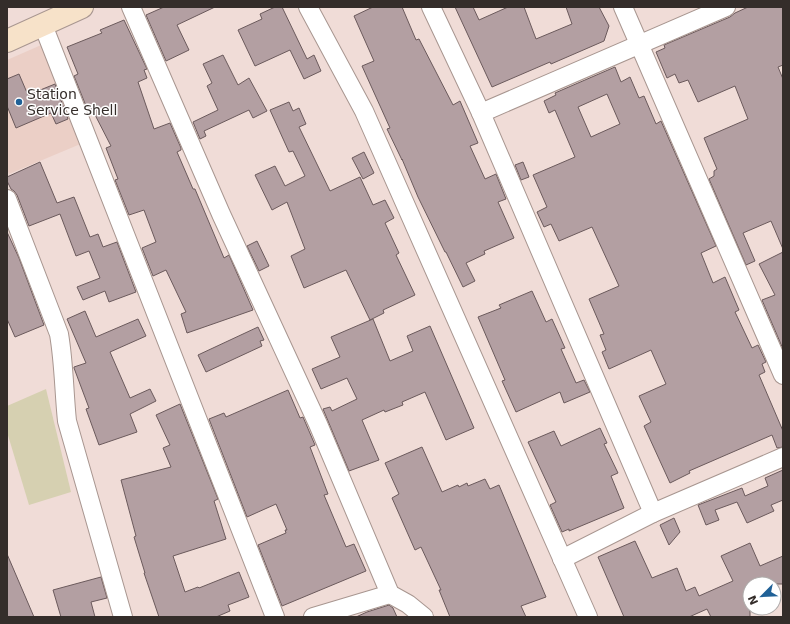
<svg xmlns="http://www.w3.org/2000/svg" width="790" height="624" viewBox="0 0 790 624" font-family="'DejaVu Sans',sans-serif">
	<rect width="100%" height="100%" fill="#f0dcd7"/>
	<!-- built -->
	<polygon fill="#ebcfc6" points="48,42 90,140 9,174 7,169 7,60"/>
	<!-- green -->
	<polygon fill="#d6d0b1" points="46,389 71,492 29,505 7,432 7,406"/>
	<!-- building -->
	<g fill="#b39fa2" stroke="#6b5a5c" fill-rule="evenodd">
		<polygon points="164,7 215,7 177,25 189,50 166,61 146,15"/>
		<polygon points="275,7 282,7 307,59 314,55 321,71 304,79 290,50 255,66 238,30 262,19 260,14"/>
		<polygon points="373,7 402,7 416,40 419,39 453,105 460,101 478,143 470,146 485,179 496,174 506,199 498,202 514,238 484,251 485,254 466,263 475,281 463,287 446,252 445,252 418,197 402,159 402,160 387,129 390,128 362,66 374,61 354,16"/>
		<polygon points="455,7 473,7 479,20 508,7 524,7 536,39 572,24 566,7 599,7 609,26 604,41 551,64 550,62 492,87"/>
		<polygon points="748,7 783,7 783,65 778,67 783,79 783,249 771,221 743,233 755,261 746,265 709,179 714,176 714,171 717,169 704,138 748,119 735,86 698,102 688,80 679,83 675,74 667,78 656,52 665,48 664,45 730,17 735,13"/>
		<polygon points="124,20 147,69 144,70 147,78 138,82 154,129 170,123 181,148 181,150 177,152 193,189 195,189 224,258 229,255 253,310 187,333 181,314 186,312 166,270 153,276 142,248 156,242 144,210 129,215 115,180 118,179 106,148 111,146 92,109 88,111 74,76 78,74 67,47 102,33 100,30"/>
		<polygon points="223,55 238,85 249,78 267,111 253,118 249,110 204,131 206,136 200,139 193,122 218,110 207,86 212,83 203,64"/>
		<path d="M615,67L621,82L630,77L639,98L644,96L656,124L661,121L716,246L701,253L713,283L725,277L739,310L735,312L752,348L758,345L766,362L762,364L765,372L759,375L783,431V447L777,448L772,435L689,471L690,473L670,483L644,426L651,422L639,396L666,384L651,350L609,369L602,352L606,350L600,335L604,334L589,299L619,286L592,227L559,241L551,224L544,227L537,212L547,207L533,175L575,157L555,110L549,113L544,101L556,95L555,93ZM607,94L620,124L591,137L578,107Z"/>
		<polygon points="19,74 28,95 55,84 68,119 56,124 51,113 16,128 7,106 7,79"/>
		<polygon points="289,102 293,111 299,108 306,124 299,127 330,191 360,177 373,205 385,200 394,218 385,223 399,253 396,255 415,295 383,310 384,313 370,320 346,270 304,288 291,256 305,249 287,202 272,210 255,175 275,166 285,186 305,176 293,151 289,152 270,110"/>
		<polygon points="364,152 374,173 363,179 352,158"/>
		<polygon points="40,162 57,203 74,197 90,237 98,234 103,247 117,242 136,292 109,302 105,291 83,300 77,287 100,278 89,251 76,256 60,214 29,226 17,195 14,191 11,189 7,181 7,177"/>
		<polygon points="523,162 529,177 521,180 515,165"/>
		<polygon points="7,232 19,258 44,325 15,337 7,319"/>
		<polygon points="257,241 269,266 259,271 247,246"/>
		<polygon points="783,252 783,349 762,300 775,295 759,264"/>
		<polygon points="532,291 546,322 552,319 565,348 561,349 576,383 584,380 590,392 564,403 560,392 516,412 502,381 505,380 478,317 501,308 499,305"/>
		<polygon points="85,311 96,337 138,319 146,336 110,352 130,398 150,389 156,401 130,414 137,432 99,445 86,409 89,408 74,368 74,367 86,363 67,319"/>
		<polygon points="373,319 390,361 413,351 407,336 430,326 474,428 446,440 425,392 402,402 403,405 385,412 384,410 362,420 379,460 349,471 323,409 330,407 332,411 357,399 347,378 321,389 312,369 340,357 331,337"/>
		<polygon points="258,327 264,340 260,341 262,346 206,372 198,355"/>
		<polygon points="288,390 300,418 303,417 315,445 310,447 328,494 324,495 346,547 354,544 366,571 282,606 258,545 286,533 285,530 287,530 276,504 247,517 209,419 224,413 226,417"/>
		<polygon points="180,404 218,499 214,501 226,539 173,556 185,592 198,587 199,588 239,572 249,597 228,605 230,611 216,617 159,617 144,573 145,573 134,537 136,536 121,480 171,467 163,448 170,445 156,415"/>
		<polygon points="600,428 607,443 604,444 618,473 611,476 624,508 569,531 569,529 562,532 550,505 556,502 528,442 554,431 561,446"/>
		<polygon points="422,447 442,492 458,485 459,487 467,483 468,486 485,479 490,489 499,485 546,597 521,606 526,617 450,617 439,590 441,590 421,547 415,550 392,498 399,494 385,463"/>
		<polygon points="783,470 783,500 771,505 774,511 747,523 737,502 715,510 719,520 706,525 698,505 742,488 745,496 768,486 765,478"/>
		<polygon points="674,518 680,532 669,545 660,525"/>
		<polygon points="635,541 652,578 677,568 686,591 695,587 699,596 733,581 721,556 750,543 760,566 783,556 783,584 750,584 750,617 711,617 707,609 689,617 624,617 598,557"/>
		<polygon points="7,554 34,617 7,617"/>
		<polygon points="101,577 107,598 91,602 95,617 61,617 53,590"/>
		<polygon points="389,605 393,608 397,617 356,617 367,612"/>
	</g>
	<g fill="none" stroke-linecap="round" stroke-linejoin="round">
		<!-- street casing -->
		<g stroke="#a89690" stroke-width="20">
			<g id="street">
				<polyline points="131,7 221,214 318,424 390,594 408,604 424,617"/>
				<polyline points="308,7 364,111 588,617"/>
				<polyline points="431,7 481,113 653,513"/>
				<polyline points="623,7 783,375"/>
				<polyline points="43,25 275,617"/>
				<polyline points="481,113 726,7"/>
				<path d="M7,199L59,334C64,363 64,392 67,421L123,617"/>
				<polyline points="562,559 653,513 783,457"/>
				<polyline points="313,617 390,594"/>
			</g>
		</g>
		<!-- secondary casing -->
		<g stroke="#a89690" stroke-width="24">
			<polyline id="secondary" points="7,41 82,7"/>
		</g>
		<!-- street -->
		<use href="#street" stroke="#fff" stroke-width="18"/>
		<!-- secondary -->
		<use href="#secondary" stroke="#f7e2c9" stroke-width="22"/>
	</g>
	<!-- markers -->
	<circle fill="#206197" stroke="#fff" stroke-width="1.5" cx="19" cy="102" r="4"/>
	<g text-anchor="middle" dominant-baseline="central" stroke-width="3" stroke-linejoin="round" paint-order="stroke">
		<!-- poi labels -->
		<g font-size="14" fill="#342d2a" stroke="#fff" text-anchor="start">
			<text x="27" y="94">Station<tspan x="27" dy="16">Service Shell</tspan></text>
		</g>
	</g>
	<!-- border -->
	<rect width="790" height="624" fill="none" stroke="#342d2a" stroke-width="16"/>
	<!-- north arrow -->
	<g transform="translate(762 596) rotate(246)"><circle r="19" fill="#ffffff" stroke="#aeabaa"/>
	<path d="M0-3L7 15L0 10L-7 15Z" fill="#206197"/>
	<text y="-6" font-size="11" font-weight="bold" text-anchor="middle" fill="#342d2a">N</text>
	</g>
</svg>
